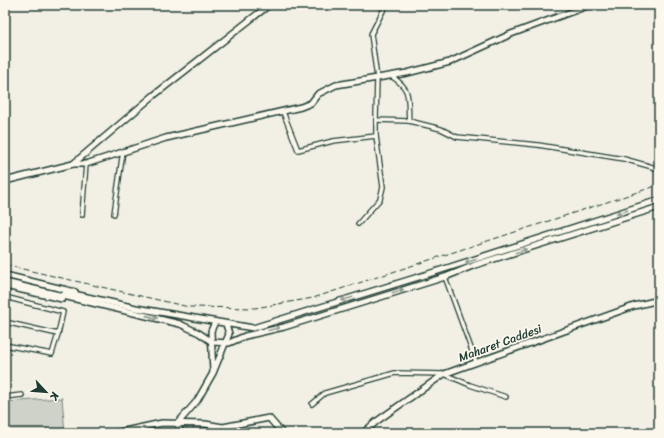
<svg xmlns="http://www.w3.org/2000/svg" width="664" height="438" viewBox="0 0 664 438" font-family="Sriracha,sans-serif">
	<rect width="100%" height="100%" fill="#f2f0e5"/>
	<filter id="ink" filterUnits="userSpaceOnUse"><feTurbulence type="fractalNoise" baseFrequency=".025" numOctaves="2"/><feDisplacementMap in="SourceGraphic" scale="8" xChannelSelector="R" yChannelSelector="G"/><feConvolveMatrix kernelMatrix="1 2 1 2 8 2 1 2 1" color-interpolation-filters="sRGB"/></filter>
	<g filter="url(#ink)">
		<!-- green -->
		<polygon fill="#cfd2c8" stroke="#77887e" points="62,398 65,433 5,433 5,402"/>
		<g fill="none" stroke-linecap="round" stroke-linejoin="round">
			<!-- street casing -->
			<g stroke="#1f3d34" stroke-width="6">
				<g id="street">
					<polyline points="386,5 371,34 377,78 376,120 409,121 441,129 457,137 538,145 624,159 656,168"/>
					<path d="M391,76C413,90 407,98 409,121"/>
					<polyline points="283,112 298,150 333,141 376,136 376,120"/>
					<polyline points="114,214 123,151"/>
					<polyline points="82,215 86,164"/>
					<polyline points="358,224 380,199 383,187 376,136"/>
					<polyline points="445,277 476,362"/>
					<polyline points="5,297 63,312 58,334"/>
					<polyline points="5,322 58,334 52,354 5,345"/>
					<polyline points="5,397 22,395"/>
					<polyline points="312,404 325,393 395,373 444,374 470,385 506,397"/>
					<polyline points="177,424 183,433"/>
					<polyline points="223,427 230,433"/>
				</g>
			</g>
			<!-- secondary casing -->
			<g stroke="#1f3d34" stroke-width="8">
				<g id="secondary">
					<polyline points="73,164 86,164 166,138 301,107 311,103 318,94 336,85 407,73 450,62 511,34 590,5"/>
					<polyline points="5,181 73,164 153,96 269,5"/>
					<polyline points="5,275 75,292"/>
					<polyline points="5,282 180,324 199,333 212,342 229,343 245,336 284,327 445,277 475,265 659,207"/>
					<polyline points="5,286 62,299"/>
					<polyline points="65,292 136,308 253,328 441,270 659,200"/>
					<polyline points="213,372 211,331 215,322"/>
					<polyline points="177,424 197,401 213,373 229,334 226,324"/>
					<polyline points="115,433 162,423 205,424 223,427 269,418 282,433"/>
					<polyline points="363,433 377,421 444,374 634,306 659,300"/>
				</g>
			</g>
			<!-- street -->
			<use href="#street" stroke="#fbf7ec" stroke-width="3.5"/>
			<!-- secondary -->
			<use href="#secondary" stroke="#fbf7ec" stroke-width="5"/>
			<!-- rail -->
			<polyline stroke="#1f3d34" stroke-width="1" stroke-dasharray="6 3" stroke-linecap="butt" points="5,265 189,307 255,308 313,298 659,185"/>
		</g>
		<!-- one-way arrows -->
		<defs><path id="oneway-shaft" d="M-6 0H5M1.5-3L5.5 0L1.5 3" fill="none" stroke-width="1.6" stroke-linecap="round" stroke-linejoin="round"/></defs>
		<g stroke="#8d9a90">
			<use href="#oneway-shaft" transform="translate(622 212) rotate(162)"/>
			<use href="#oneway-shaft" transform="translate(521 251) rotate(-18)"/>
			<use href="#oneway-shaft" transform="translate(471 261) rotate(162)"/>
			<use href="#oneway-shaft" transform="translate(398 291) rotate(-17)"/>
			<use href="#oneway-shaft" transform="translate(347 299) rotate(163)"/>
			<use href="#oneway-shaft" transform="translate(152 317) rotate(13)"/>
			<use href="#oneway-shaft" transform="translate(274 329) rotate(-14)"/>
		</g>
	</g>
	<g text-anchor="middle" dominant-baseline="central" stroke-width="3.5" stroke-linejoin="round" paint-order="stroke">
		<!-- street labels -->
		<g font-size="12" fill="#1f3d34" stroke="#fbf7ec">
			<text transform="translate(500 343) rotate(-20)">Maharet Caddesi</text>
		</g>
	</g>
	<!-- margin -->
	<rect width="664" height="438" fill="none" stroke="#fbf7ec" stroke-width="20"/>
	<rect x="10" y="10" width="644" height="418" fill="none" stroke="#1f3d34" stroke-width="1.5" filter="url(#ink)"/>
	<!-- north arrow -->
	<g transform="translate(46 392) rotate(116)" stroke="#fbf7ec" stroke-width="3" paint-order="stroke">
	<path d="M0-3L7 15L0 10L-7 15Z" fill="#1f3d34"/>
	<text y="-6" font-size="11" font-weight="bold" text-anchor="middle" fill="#1f3d34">K</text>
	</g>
</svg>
